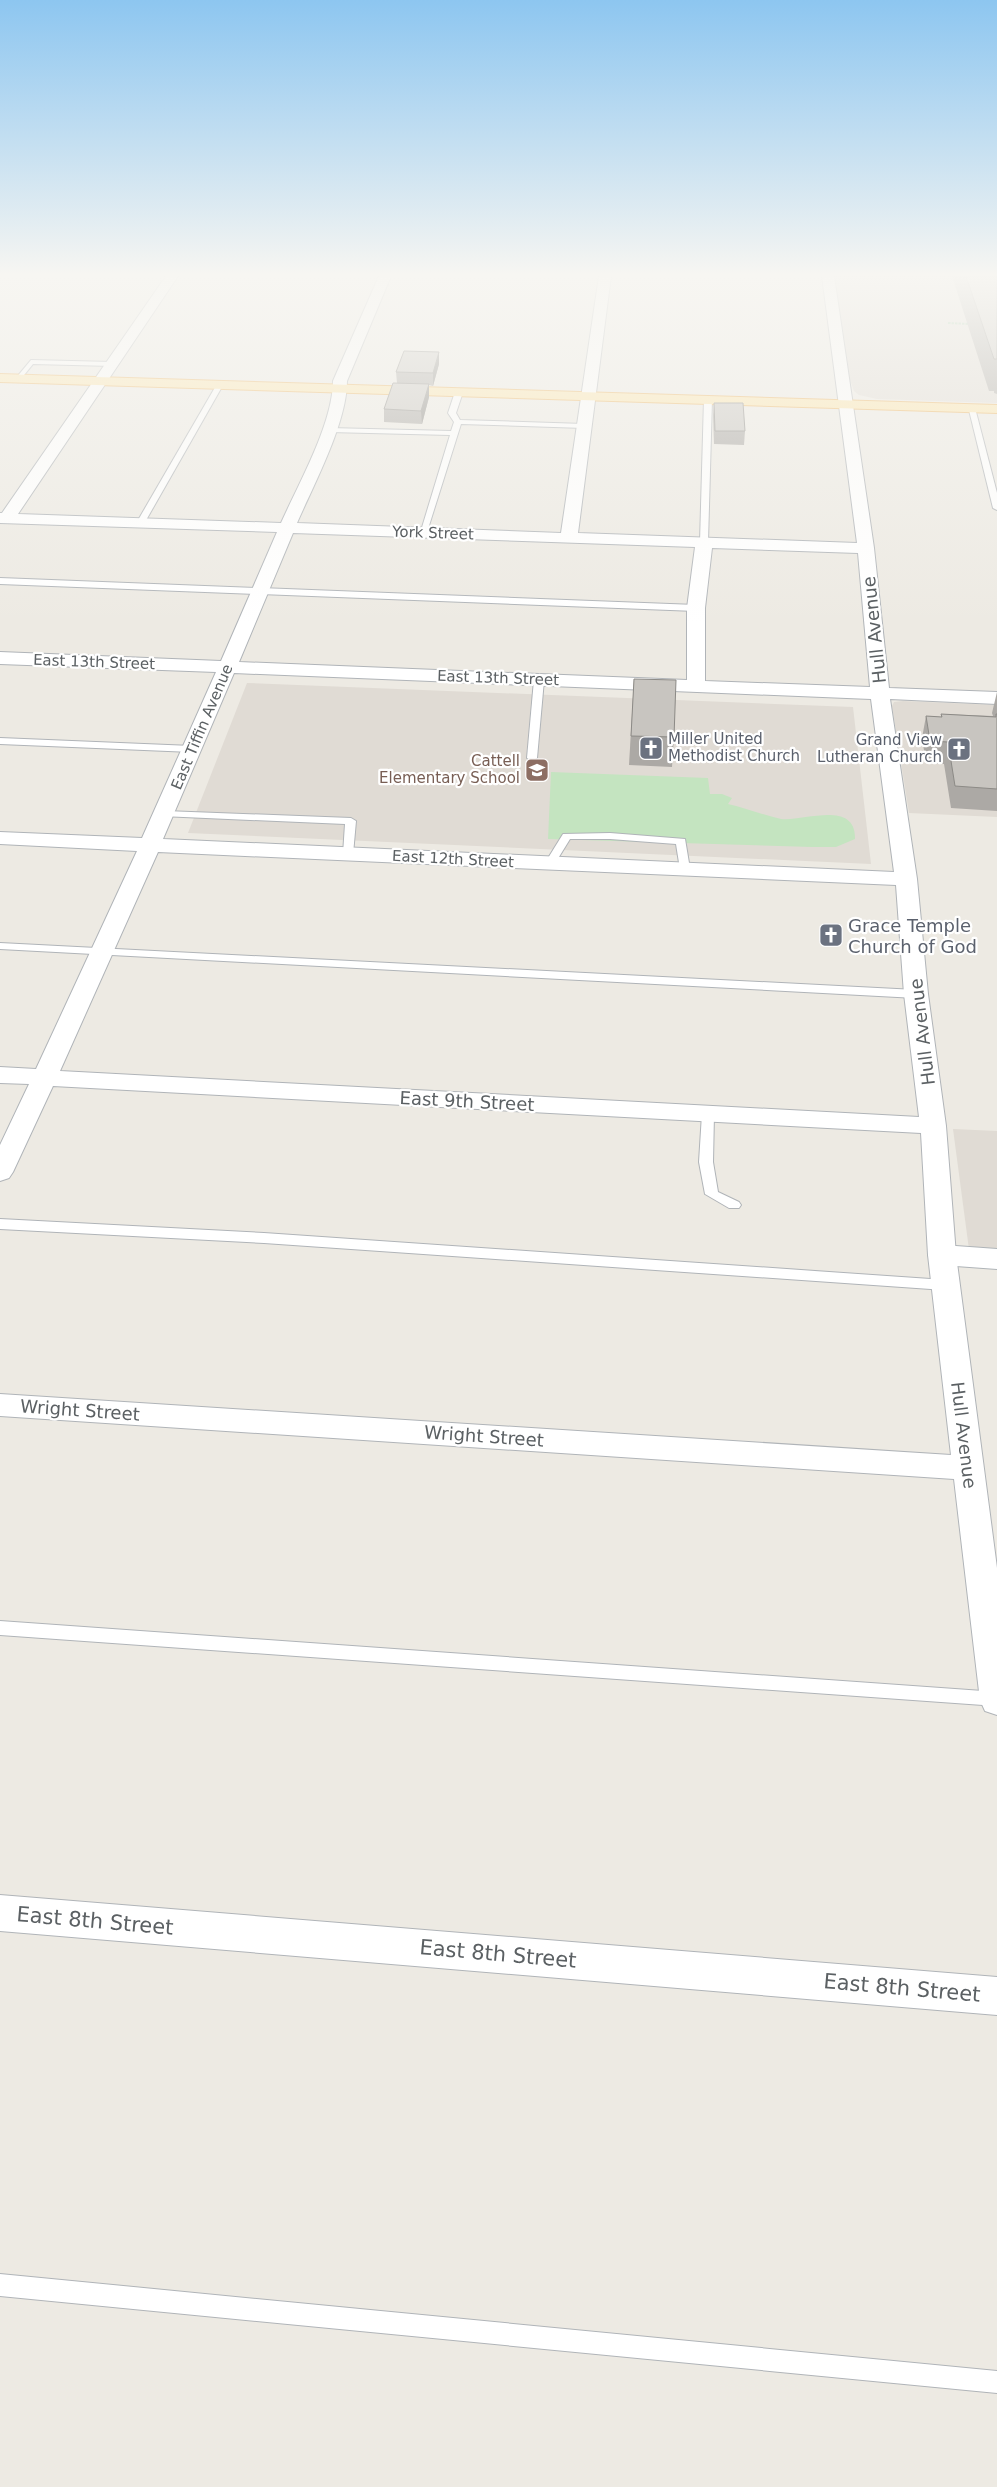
<svg xmlns="http://www.w3.org/2000/svg" width="997" height="2487" viewBox="0 0 997 2487" font-family="'DejaVu Sans',sans-serif">
	<rect width="100%" height="100%" fill="#edeae3"/>
	<!-- education -->
	<g fill="#e0dbd4">
		<polygon points="834,276 997,276 997,403 877,399 859,395 854,391 850,380"/>
		<polygon points="247,683 853,707 871,864 188,833"/>
		<polygon points="903,701 997,705 997,817 909,813 892,706 894,702"/>
		<polygon points="953,1129 997,1131 997,1259 970,1257"/>
	</g>
	<!-- green -->
	<path fill="#c4e4c0" d="M551,772L708,778L710,794H722L732,798L728,804C746,808 763,815 781,819C802,822 856,799 855,839L836,847H812L548,839Z"/>
	<g fill="none" stroke-linecap="round" stroke-linejoin="round">
		<!-- lane casing -->
		<g stroke="#b0b4b8" stroke-width="2">
			<g id="lane">
				<polygon points="31,360 112,362 115,364 112,366 33,364 20,380 16,380 16,378"/>
				<polygon points="217,384 223,385 145,522 138,524 137,522"/>
				<polygon points="459,390 463,392 456,413 460,420 584,424 588,426 584,428 461,424 427,532 420,534 450,435 329,432 325,430 329,428 451,431 454,422 448,413 455,392"/>
				<polygon points="708,397 712,399 708,542 704,544 700,542 704,399"/>
				<polygon points="968,406 975,408 997,493 997,510 993,508"/>
				<polygon points="0,578 696,605 700,608 696,611 0,584"/>
				<polygon points="539,677 544,680 537,758 532,761 527,758 534,680"/>
				<polygon points="0,738 192,746 197,749 192,752 0,744"/>
				<polygon points="165,811 351,818 356,821 353,854 348,857 343,854 345,824 161,816 161,812"/>
				<polygon points="610,833 685,839 690,869 685,872 680,869 676,844 610,839 570,839 554,865 550,866 545,863 563,834"/>
				<polygon points="0,943 916,990 922,994 916,998 0,949"/>
				<polygon points="708,1110 714,1114 713,1162 718,1192 739,1202 741,1205 739,1208 729,1208 705,1194 699,1162 702,1114"/>
				<polygon points="0,1219 264,1233 945,1280 952,1285 945,1290 264,1243 0,1229"/>
				<polygon points="0,1621 997,1692 997,1706 0,1635"/>
				<polygon points="0,2274 997,2371 997,2393 0,2296"/>
			</g>
		</g>
		<!-- street casing -->
		<g stroke="#b0b4b8" stroke-width="2">
			<g id="street">
				<path d="M166,276H178L18,514L281,523C299,483 333,423 333,381L379,276H391L347,381C347,423 314,484 297,523L561,533L599,276H611L578,533L857,543L822,276H834L874,548L889,688L997,692V704L890,699L917,879L928,994L946,1126L956,1255L997,1568V1715L985,1711L980,1700L954,1479L0,1416V1394L951,1455L928,1255L921,1133L53,1086L13,1172L9,1178L0,1181V1145L29,1084L0,1083V1067L36,1069L137,851L0,844V832L142,838L216,672L0,664V652L221,661L277,532L0,523V513H2ZM293,533L695,547L687,608V680L239,662ZM712,548L858,553L870,687L705,681V608ZM234,673L871,699L894,872L163,839ZM158,852L896,885L904,994L919,1117L60,1071Z"/>
				<polygon points="0,1895 997,1977 997,2015 0,1931"/>
			</g>
		</g>
		<!-- secondary casing -->
		<g stroke="#afb4b8" stroke-width="2">
			<polygon id="secondary" points="942,1245 997,1249 997,1269 942,1265 932,1262 928,1255 932,1248"/>
		</g>
		<!-- primary casing -->
		<g stroke="#edb35c" stroke-width="2">
			<polygon id="primary" points="0,374 997,405 997,413 0,382"/>
		</g>
		<!-- path -->
		<polyline stroke="#9ac8a1" stroke-width="2" stroke-dasharray="2.5 1" stroke-linecap="butt" points="948,323 970,324"/>
		<!-- lane -->
		<use href="#lane" fill="#fff" fill-rule="evenodd"/>
		<!-- street -->
		<use href="#street" fill="#fff" fill-rule="evenodd"/>
		<!-- secondary -->
		<use href="#secondary" fill="#fff" fill-rule="evenodd"/>
		<!-- primary -->
		<use href="#primary" fill="#fde5a9" fill-rule="evenodd"/>
	</g>
	<!-- wall -->
	<g fill="#aca9a5">
		<polygon points="952,276 997,276 997,394 994,393 994,391 989,391"/>
		<polygon points="439,364 433,386 429,385 429,397 422,424 384,422 384,409 397,383 396,372"/>
		<polygon points="714,403 745,431 744,445 714,444 713,416"/>
		<polygon points="634,679 674,737 672,767 629,765"/>
		<polygon points="997,692 997,811 951,808 944,764 926,763 922,738 926,716 941,717 941,714 993,716 992,713"/>
	</g>
	<!-- shaded-wall -->
	<g fill="#8c8a86">
		<polygon points="439,352 439,364 433,386 433,373"/>
		<polygon points="429,384 429,397 422,424 421,411"/>
	</g>
	<!-- building -->
	<g fill="#c8c5c0" stroke="#8c8a86">
		<polygon points="966,276 997,276 997,359 994,359"/>
		<polygon points="404,351 439,352 433,373 396,372"/>
		<polygon points="393,383 429,384 421,411 384,409"/>
		<polygon points="714,403 743,403 745,431 715,431"/>
		<polygon points="634,679 676,680 674,737 631,736"/>
		<polygon points="941,714 996,717 996,714 997,714 997,789 955,786 948,742 930,741 926,716 942,717"/>
	</g>
	<!-- sky -->
	<linearGradient id="sky" x2="0" y2="1"><stop stop-color="#8dc6f0"/><stop offset="0.44" stop-color="#f7f6f2"/><stop offset="1" stop-color="#f7f6f2" stop-opacity="0"/></linearGradient>
	<rect width="997" height="624" fill="url(#sky)"/>
	<!-- icons -->
	<defs>
		<g id="church-square" transform="scale(1.25)"><rect x="-9" y="-9" width="18" height="18" rx="4" fill="#6b7280" stroke="#fff"/><path d="M-1.2-6h2.4v3.5h3.3v2.4h-3.3V6h-2.4V-.1h-3.3v-2.4h3.3Z" fill="#fff"/></g>
		<g id="school-square" transform="scale(1.25)"><rect x="-9" y="-9" width="18" height="18" rx="4" fill="#8d6e63" stroke="#fff"/><path d="M0-5L7-2L0 1L-7-2ZM-4 1L0 2.5L4 1V4Q0 6-4 4Z" fill="#fff"/></g>
	</defs>
	<g fill-rule="evenodd">
		<use href="#church-square" x="651" y="748"/>
		<use href="#church-square" x="959" y="749"/>
		<use href="#school-square" x="537" y="770"/>
		<use href="#church-square" x="831" y="935"/>
	</g>
	<g text-anchor="middle" dominant-baseline="central" stroke-width="4.5" stroke-linejoin="round" paint-order="stroke">
		<!-- far-street labels -->
		<g font-size="15" fill="#5b6063" stroke="#fff">
			<text transform="translate(433 533) rotate(2)">York Street</text>
			<text transform="translate(94 662) rotate(2)">East 13th Street</text>
			<text transform="translate(498 678) rotate(2)">East 13th Street</text>
			<text transform="translate(202 727) rotate(-67)">East Tiffin Avenue</text>
			<text transform="translate(453 859) rotate(3)">East 12th Street</text>
		</g>
		<!-- far-worship labels -->
		<g font-size="15" fill="#5b616d" stroke="#fff" text-anchor="start">
			<text x="668" y="739">Miller United<tspan x="668" dy="17">Methodist Church</tspan></text>
			<text x="942" y="740" text-anchor="end">Grand View<tspan x="942" dy="17">Lutheran Church</tspan></text>
		</g>
		<!-- far-education labels -->
		<g font-size="15" fill="#785e54" stroke="#fff" text-anchor="end">
			<text x="520" y="761">Cattell<tspan x="520" dy="17">Elementary School</tspan></text>
		</g>
		<!-- street labels -->
		<g font-size="18" fill="#5b6063" stroke="#fff">
			<text transform="translate(874 630) rotate(-96)">Hull Avenue</text>
			<text transform="translate(922 1032) rotate(-97)">Hull Avenue</text>
			<text transform="translate(467 1101) rotate(3)">East 9th Street</text>
			<text transform="translate(80 1410) rotate(4)">Wright Street</text>
			<text transform="translate(964 1435) rotate(83)">Hull Avenue</text>
			<text transform="translate(484 1436) rotate(4)">Wright Street</text>
		</g>
		<!-- worship labels -->
		<g font-size="18" fill="#5b616d" stroke="#fff" text-anchor="start">
			<text x="848" y="925">Grace Temple<tspan x="848" dy="21">Church of God</tspan></text>
		</g>
		<!-- near-street labels -->
		<g font-size="21" fill="#5b6063" stroke="#fff">
			<text transform="translate(95 1921) rotate(5)">East 8th Street</text>
			<text transform="translate(498 1954) rotate(5)">East 8th Street</text>
			<text transform="translate(902 1988) rotate(5)">East 8th Street</text>
		</g>
	</g>
</svg>
